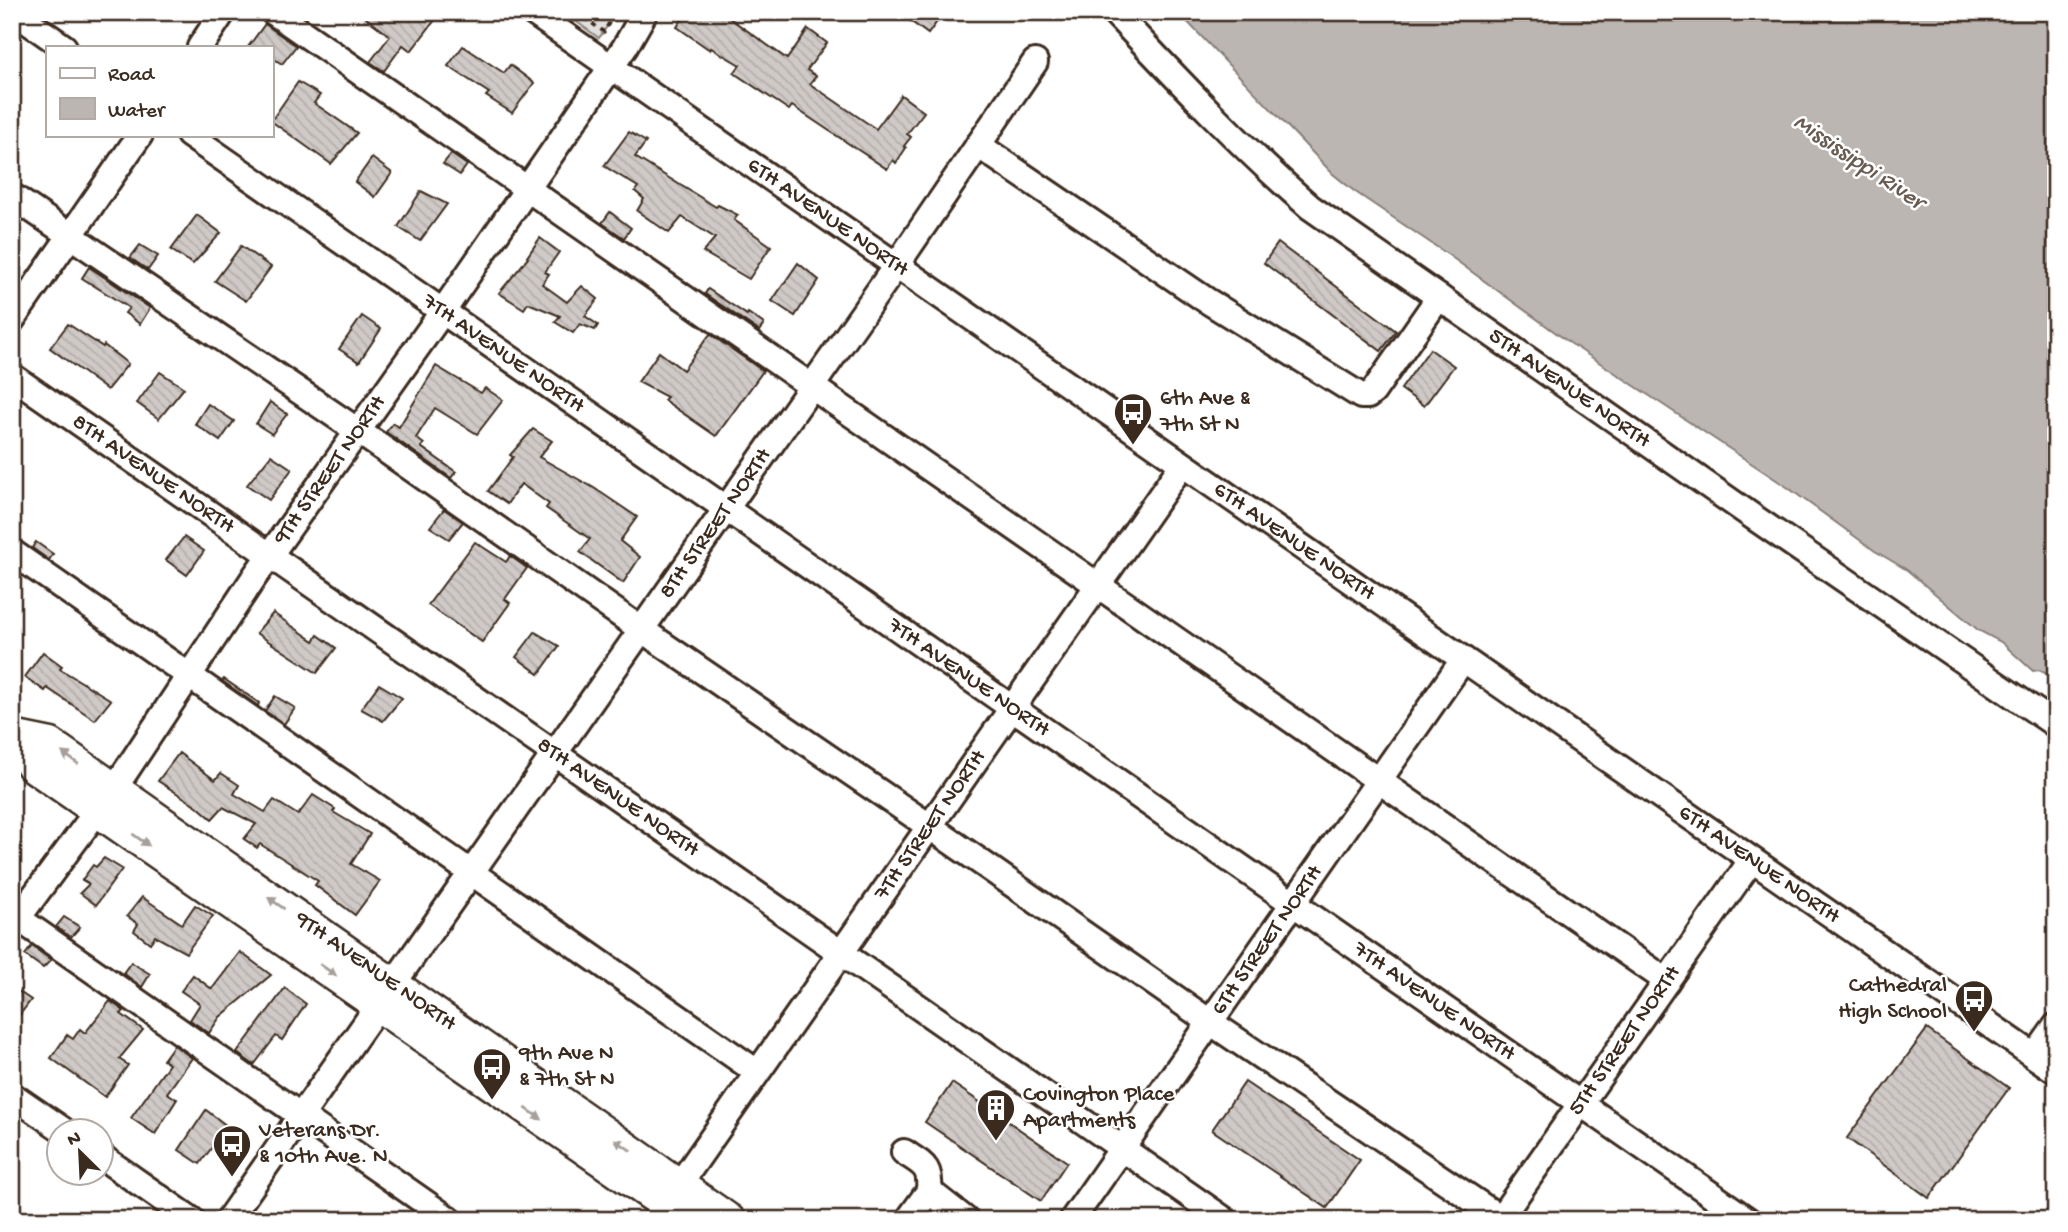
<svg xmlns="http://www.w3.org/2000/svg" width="2068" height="1232" viewBox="0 0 2068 1232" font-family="'Gochi Hand',sans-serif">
	<defs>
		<pattern id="grass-tufts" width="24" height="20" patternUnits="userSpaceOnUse" patternTransform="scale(1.75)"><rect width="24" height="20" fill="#e2e0de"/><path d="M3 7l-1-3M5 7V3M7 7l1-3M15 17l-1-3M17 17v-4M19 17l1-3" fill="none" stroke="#c3c0be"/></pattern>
		<pattern id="building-back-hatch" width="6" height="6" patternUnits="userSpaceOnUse" patternTransform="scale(1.75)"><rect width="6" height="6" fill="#cfcac7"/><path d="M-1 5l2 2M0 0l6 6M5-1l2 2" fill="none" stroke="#b3aeaa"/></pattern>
	</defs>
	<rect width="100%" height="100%" fill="#fff"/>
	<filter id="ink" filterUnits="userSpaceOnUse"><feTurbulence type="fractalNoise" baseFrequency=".0143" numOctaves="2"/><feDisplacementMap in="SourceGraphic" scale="14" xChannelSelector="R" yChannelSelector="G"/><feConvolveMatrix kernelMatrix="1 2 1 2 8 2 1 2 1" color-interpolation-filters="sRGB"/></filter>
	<g filter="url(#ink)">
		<!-- grass -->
		<polygon fill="url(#grass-tufts)" stroke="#8e857e" stroke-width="2" points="563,12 617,12 599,38"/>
		<!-- water -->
		<polygon fill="#bcb6b3" stroke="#887e77" stroke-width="2" points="1178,12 2056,12 2056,691 2051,676 2039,670 2033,671 2001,642 1978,630 1907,570 1875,551 1787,487 1570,343 1450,256 1354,191 1333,174"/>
		<!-- building -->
		<g fill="url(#building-back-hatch)" stroke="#3b2a1e" stroke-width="2">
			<polygon points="358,12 423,12 435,20 411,51 403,45 384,71 370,62 390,36"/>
			<polygon points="687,12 721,12 787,59 808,29 827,43 807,70 816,76 810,84 876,129 901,95 924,112 907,134 911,137 904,146 906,148 896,163 893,160 887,169 792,106 789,110 734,73 740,65 711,48 710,50 677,27"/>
			<polygon points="898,12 944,12 928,34"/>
			<polygon points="265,24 296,46 282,64 271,57 271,47 248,47"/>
			<polygon points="463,46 504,73 510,65 534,83 512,113 486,96 489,93 448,66"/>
			<polygon points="298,82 320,95 314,103 357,133 331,164 271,121"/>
			<polygon points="629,132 646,142 635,157 716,207 718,205 738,215 734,220 771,246 749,279 703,252 715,238 682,217 669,233 637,211 644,199 635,191 638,187 604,166"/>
			<polygon points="451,154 467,165 460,175 443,164"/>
			<polygon points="372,158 392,173 375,197 355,182"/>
			<polygon points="421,191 447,204 420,241 398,227"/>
			<polygon points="610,212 631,228 624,238 602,223"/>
			<polygon points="197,215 221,233 193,264 171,250"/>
			<polygon points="540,238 559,252 545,272 549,274 542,284 567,302 582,286 598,299 585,316 598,325 595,330 580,324 573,333 555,322 560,316 528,303 524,309 499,293 528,258 527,257"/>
			<polygon points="1278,243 1396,331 1381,351 1264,263"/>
			<polygon points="140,245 158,256 148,270 130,258"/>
			<polygon points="241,246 271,267 246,301 215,281"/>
			<polygon points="798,263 819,280 795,316 772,301"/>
			<polygon points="89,267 150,308 140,324 125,313 129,308 82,278"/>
			<polygon points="708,289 747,315 748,313 764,324 759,331 705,294"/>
			<polygon points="362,316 381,329 359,362 339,349"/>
			<polygon points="68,324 103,347 104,345 128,364 107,390 50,348"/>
			<polygon points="710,334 763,371 716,436 664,400 667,397 638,382 659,352 683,370"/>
			<polygon points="1430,349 1454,366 1424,406 1401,389"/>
			<polygon points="436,366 481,393 485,388 503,400 477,434 435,408 416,438 424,444 421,447 456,472 451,478 386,432 393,423 399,427"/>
			<polygon points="160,372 184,388 159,419 137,403"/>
			<polygon points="270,402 287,414 272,434 256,424"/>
			<polygon points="208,404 234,421 220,441 195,424"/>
			<polygon points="533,429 552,441 539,457 594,488 637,517 620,541 640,557 623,583 580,552 590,539 546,508 549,504 521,484 507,504 488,491 513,457 510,455"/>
			<polygon points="271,455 292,469 269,500 247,485"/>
			<polygon points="444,509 463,522 449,539 430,527"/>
			<polygon points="184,537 204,551 187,575 166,560"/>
			<polygon points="36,542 53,554 49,560 32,548"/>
			<polygon points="475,542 506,562 510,556 527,568 505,599 510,603 482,642 428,605"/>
			<polygon points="273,613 314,641 318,635 336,648 317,673 256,633"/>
			<polygon points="535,632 559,646 539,674 516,657"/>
			<polygon points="43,652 62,666 60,669 111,700 95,720 47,688 45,691 25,677"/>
			<polygon points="224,679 259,703 258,706 222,681"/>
			<polygon points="379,684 402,698 383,721 361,709"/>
			<polygon points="275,696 295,708 284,724 265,711"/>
			<polygon points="179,753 215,780 221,773 239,785 234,794 265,812 274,800 298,815 313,795 335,809 333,812 370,834 351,864 380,881 355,915 315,885 318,881 260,844 257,848 244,839 256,824 223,807 212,819 197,806 158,781"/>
			<polygon points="104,858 122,869 96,905 80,893 89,884 82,880 93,865 96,867"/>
			<polygon points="142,897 182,924 195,905 213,916 186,953 155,936 150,943 134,931 138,924 127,916"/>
			<polygon points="64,917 80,927 71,937 56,927"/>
			<polygon points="32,946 51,960 43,968 25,955"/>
			<polygon points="240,952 271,975 220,1017 209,1033 190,1020 200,1004 181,991 193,975 212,989"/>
			<polygon points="131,962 150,974 142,987 123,973"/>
			<polygon points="12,987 31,1000 12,1025"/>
			<polygon points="285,988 306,1004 282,1040 276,1036 254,1065 237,1053"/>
			<polygon points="110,1001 124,1011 121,1014 143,1030 119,1059 128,1065 105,1097 51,1058 67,1035 73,1039 80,1029 85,1033"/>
			<polygon points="1927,1029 2009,1088 1929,1198 1847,1138"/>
			<polygon points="174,1045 192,1058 167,1093 177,1099 155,1134 131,1118 169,1064 163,1060"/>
			<polygon points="1245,1082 1360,1160 1327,1208 1212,1130"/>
			<polygon points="952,1083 1067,1162 1041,1201 925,1122"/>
			<polygon points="206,1110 227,1126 200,1164 179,1150"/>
		</g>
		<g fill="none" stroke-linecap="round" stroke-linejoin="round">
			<!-- minor casing -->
			<g stroke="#3b2a1e" stroke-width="30">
				<g id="minor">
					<polyline points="14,12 64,47"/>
					<polyline points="273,12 1667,981"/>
					<path id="s1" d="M532,12L2056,1071"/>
					<path id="s2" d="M1114,12C1178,80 1240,146 1310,207L1749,514L2056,725"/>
					<polyline points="200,47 223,12"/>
					<path id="s3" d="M189,135L1748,1220"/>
					<polyline points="978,145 1206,300 1361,396 1368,396 1373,392 1439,297"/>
					<polyline points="12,196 358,431 642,630 929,826 1210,1022 1500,1218"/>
					<polyline points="12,320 140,135"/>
					<path id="s4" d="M12,376L1225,1220"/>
					<polyline points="12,552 757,1072"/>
					<polyline points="12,914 450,1220"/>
					<path id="s5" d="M12,926L122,777L255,576L443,311L625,47L645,12"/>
					<polyline points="2035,1056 2056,1026"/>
					<polyline points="12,1095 63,1130"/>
					<path d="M904,1152C923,1165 931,1166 929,1191"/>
					<polyline points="102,1157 192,1220"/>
					<path id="s6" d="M679,1185L1182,465"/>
					<path id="s7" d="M228,1220L896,266L1035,62"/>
					<polyline points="908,1220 929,1191 966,1220"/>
					<path id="s8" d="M1072,1220L1463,660"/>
					<path id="s9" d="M1499,1220L1751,861"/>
				</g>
			</g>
			<!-- major casing -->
			<g stroke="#3b2a1e" stroke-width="35">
				<g id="major">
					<path id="s10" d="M12,736L51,744L730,1220"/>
					<polyline points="14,737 32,766 687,1220"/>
				</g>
			</g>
			<!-- path -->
			<polyline stroke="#3b2a1e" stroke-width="3.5" stroke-dasharray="5 5" stroke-linecap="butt" points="576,12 604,32 615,12"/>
			<!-- minor -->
			<use href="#minor" stroke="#fff" stroke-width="24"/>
			<!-- major -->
			<use href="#major" stroke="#fff" stroke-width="30"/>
		</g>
		<!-- one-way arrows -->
		<defs><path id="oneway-solid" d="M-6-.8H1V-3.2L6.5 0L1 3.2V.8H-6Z" transform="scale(1.75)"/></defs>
		<g fill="#a79f9a">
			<use href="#oneway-solid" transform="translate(70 758) rotate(-144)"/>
			<use href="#oneway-solid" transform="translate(141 840) rotate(35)"/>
			<use href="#oneway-solid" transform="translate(276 903) rotate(-145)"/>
			<use href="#oneway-solid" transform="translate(328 970) rotate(35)"/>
			<use href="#oneway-solid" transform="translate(534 1114) rotate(35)"/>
			<use href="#oneway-solid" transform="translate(623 1145) rotate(-145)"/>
		</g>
	</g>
	<!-- icons -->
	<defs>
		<g id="bus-pin" transform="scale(2.0125)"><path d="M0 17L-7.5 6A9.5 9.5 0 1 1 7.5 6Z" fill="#3b2a1e" stroke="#fff"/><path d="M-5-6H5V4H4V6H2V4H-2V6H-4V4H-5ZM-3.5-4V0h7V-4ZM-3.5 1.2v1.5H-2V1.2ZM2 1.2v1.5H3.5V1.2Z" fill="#fff"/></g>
		<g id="building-pin" transform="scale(2.0125)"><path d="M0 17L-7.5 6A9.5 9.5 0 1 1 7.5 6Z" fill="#3b2a1e" stroke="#fff"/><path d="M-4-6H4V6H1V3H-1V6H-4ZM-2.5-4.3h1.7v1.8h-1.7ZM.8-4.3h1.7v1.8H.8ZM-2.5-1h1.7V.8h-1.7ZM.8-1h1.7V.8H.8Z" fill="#fff"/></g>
	</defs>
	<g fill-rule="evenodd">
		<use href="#bus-pin" x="1133" y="412"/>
		<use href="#bus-pin" x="1974" y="999"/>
		<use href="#bus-pin" x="492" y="1067"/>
		<use href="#building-pin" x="996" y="1108"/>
		<use href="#bus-pin" x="232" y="1144"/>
	</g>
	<g text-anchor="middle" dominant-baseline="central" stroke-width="5" stroke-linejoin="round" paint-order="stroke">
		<!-- street labels -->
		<g font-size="23" fill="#3b2a1e" stroke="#fff">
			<text stroke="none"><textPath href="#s1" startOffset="360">6TH AVENUE NORTH</textPath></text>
			<text stroke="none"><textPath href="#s3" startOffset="383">7TH AVENUE NORTH</textPath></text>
			<text stroke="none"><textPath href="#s2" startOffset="593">5TH AVENUE NORTH</textPath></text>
			<text stroke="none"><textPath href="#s5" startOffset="556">9TH STREET NORTH</textPath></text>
			<text stroke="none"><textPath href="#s4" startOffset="172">8TH AVENUE NORTH</textPath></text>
			<text stroke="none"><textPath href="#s7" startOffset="850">8TH STREET NORTH</textPath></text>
			<text stroke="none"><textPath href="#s1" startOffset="928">6TH AVENUE NORTH</textPath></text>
			<text stroke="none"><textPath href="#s3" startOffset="950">7TH AVENUE NORTH</textPath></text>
			<text stroke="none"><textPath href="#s4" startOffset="738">8TH AVENUE NORTH</textPath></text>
			<text stroke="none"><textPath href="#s6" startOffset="439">7TH STREET NORTH</textPath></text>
			<text stroke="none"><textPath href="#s1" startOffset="1494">6TH AVENUE NORTH</textPath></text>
			<text stroke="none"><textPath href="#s8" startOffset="341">6TH STREET NORTH</textPath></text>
			<text stroke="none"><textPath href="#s10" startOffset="436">9TH AVENUE NORTH</textPath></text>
			<text stroke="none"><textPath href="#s3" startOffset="1517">7TH AVENUE NORTH</textPath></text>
			<text stroke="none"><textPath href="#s9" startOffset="219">5TH STREET NORTH</textPath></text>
		</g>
		<!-- poi labels -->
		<g font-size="23" fill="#3b2a1e" stroke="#fff" text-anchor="start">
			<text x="1160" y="399">6th Ave &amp;<tspan x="1160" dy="26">7th St N</tspan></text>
			<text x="1947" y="986" text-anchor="end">Cathedral<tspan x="1947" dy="26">High School</tspan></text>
			<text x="519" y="1054">9th Ave N<tspan x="519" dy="26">&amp; 7th St N</tspan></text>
			<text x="1023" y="1095">Covington Place<tspan x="1023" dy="26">Apartments</tspan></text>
			<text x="259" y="1131">Veterans Dr.<tspan x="259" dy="26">&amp; 10th Ave. N</tspan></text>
		</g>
		<!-- water labels -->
		<g font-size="24" font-style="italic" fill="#685b52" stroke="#fff">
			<text transform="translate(1858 163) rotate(34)">Mississippi River</text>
		</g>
	</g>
	<!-- margin -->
	<rect width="2068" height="1232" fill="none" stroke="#fff" stroke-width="42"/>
	<rect x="21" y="21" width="2026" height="1190" fill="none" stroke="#3b2a1e" stroke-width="2.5" filter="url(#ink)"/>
	<!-- legend -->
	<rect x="46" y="46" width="228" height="91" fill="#ffffff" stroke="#b1aaa5" stroke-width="2"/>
	<rect x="60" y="68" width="35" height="10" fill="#ffffff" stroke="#b1aaa5" stroke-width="2"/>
	<text x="108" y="80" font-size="21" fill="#3b2a1e">Road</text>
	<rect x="60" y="98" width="35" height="21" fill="#bcb6b3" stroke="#b1aaa5" stroke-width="2"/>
	<text x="108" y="116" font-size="21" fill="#3b2a1e">Water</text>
	<!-- north arrow -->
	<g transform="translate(80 1152) rotate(336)"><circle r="33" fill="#ffffff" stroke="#b1aaa5" stroke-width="2"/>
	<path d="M0-5L12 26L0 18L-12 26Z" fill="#3b2a1e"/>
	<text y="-10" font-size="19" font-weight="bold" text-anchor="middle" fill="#3b2a1e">N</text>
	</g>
</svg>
